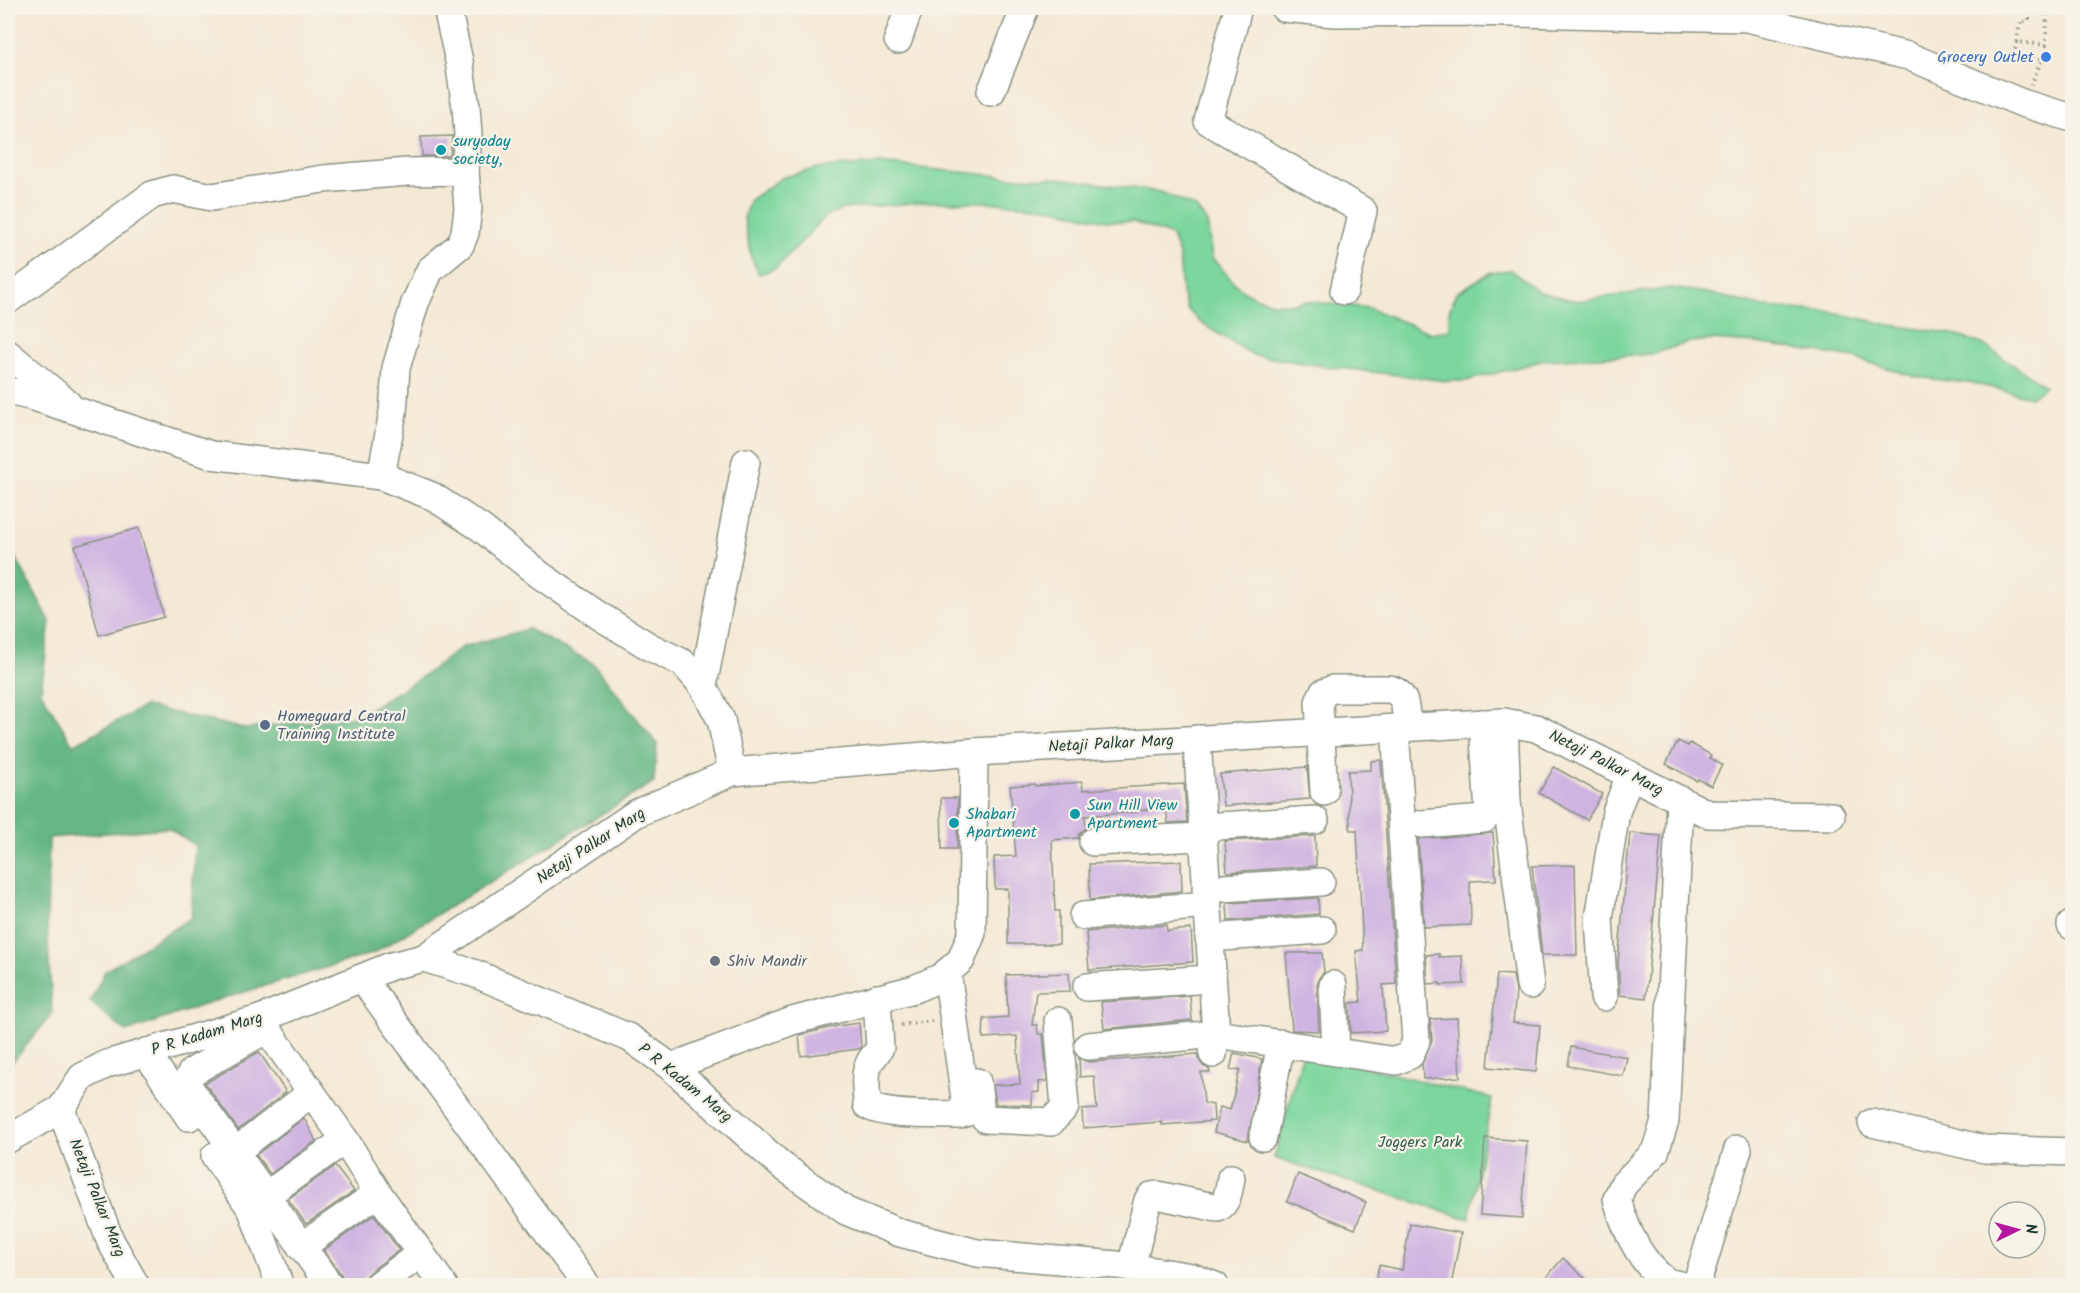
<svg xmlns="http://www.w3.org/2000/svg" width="2080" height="1293" viewBox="0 0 2080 1293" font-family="Kalam,sans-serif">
	<rect width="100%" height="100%" fill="#f7f3e8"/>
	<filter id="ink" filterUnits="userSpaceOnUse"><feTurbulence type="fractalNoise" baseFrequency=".0167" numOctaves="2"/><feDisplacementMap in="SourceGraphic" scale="12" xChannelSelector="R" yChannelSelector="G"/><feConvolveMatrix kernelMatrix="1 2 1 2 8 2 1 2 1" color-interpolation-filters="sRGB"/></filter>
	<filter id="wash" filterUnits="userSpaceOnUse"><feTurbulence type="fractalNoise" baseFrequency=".008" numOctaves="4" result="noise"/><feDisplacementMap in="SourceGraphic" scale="24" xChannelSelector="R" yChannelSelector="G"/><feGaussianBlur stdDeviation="1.35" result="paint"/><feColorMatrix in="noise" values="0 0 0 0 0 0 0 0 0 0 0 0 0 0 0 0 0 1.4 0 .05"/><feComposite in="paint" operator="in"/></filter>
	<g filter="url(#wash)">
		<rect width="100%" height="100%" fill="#f4e9d5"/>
		<!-- green -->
		<g fill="#7cd69d" stroke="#4e8a68" stroke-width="1.5">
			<polygon points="879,164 1010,177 1058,178 1161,192 1195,207 1207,222 1212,258 1237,286 1252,296 1272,303 1291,304 1305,301 1369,308 1431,333 1450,330 1449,311 1456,293 1491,272 1510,270 1540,292 1577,301 1671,288 1708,293 1765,307 1832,312 1890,325 1948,333 1982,344 2045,386 2031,397 1976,384 1916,377 1855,358 1756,343 1711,340 1690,342 1652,354 1545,360 1466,381 1447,381 1323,366 1253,355 1201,323 1188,310 1182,293 1179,255 1172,236 1133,222 1106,221 1048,207 984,202 924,202 843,209 827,215 776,268 759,274 751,257 744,219 749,201 781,178 818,168"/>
			<polygon points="1303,1052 1492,1098 1469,1219 1274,1158"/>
		</g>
		<!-- forest -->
		<polygon fill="#65b784" stroke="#427a5c" stroke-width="1.5" points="8,554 15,556 50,621 41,692 73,745 145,706 245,729 358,716 420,678 462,647 528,629 593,663 657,744 654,782 374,953 215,1001 126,1032 90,1002 105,971 191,918 195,845 168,828 49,838 47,923 52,1014 8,1068"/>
		<g id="blocks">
			<!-- building -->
			<g fill="#cfb3e1">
				<polygon points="452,136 450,156 422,156 421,137"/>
				<polygon points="139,528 164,617 99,635 75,546"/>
				<polygon points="1678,741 1688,746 1690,743 1711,755 1710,758 1722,765 1711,786 1698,779 1697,781 1666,764"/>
				<polygon points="1381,760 1396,984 1383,985 1386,1031 1351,1033 1350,1003 1361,1002 1356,951 1363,950 1357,830 1350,830 1348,771 1371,770 1371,761"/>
				<polygon points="1307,767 1310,799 1223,806 1220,774"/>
				<polygon points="1554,767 1602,794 1587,820 1539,793"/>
				<polygon points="1082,782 1083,790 1184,784 1187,822 1168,823 1166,808 1137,810 1137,812 1085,816 1086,828 1079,834 1078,838 1052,840 1055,911 1059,911 1059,944 1008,944 1008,889 995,889 994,857 1016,856 1010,786 1035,784 1035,786"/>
				<polygon points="941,798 958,798 957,849 942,849"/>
				<polygon points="1493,833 1496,880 1470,881 1471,925 1424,927 1418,839"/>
				<polygon points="1630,833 1661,836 1646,998 1620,995 1618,962"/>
				<polygon points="1315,836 1316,866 1227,872 1225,841"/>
				<polygon points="1181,861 1182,891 1090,900 1089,864"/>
				<polygon points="1575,865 1577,955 1542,955 1532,866"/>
				<polygon points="1318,898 1319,914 1228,921 1227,903"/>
				<polygon points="1166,925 1167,931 1191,929 1193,962 1089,970 1086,932"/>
				<polygon points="1286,953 1322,953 1324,972 1319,978 1317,986 1319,1031 1292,1030"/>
				<polygon points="1439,954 1439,957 1462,956 1464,984 1440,985 1440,983 1428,984 1426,955"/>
				<polygon points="1069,973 1070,991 1036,992 1032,1025 1037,1025 1038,1034 1043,1034 1047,1081 1039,1082 1039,1092 1032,1093 1032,1105 996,1104 993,1085 1020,1084 1017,1036 983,1038 984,1019 1008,1017 1006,975"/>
				<polygon points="1497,974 1513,975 1516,991 1513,1023 1540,1025 1536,1072 1488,1067"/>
				<polygon points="1190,996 1192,1020 1104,1029 1101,1002"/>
				<polygon points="1457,1018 1460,1077 1423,1079 1422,1064 1432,1040 1430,1019"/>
				<polygon points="859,1023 861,1047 859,1049 801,1056 799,1035 837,1026"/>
				<polygon points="1571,1047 1627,1057 1623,1076 1568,1066"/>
				<polygon points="259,1052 286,1092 238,1130 205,1083"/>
				<polygon points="1234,1053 1262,1059 1248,1141 1214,1132 1220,1107 1230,1110 1240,1069 1230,1070"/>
				<polygon points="1198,1054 1199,1060 1203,1066 1209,1069 1210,1072 1201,1072 1204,1103 1213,1105 1214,1121 1162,1125 1162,1122 1083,1128 1082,1110 1097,1109 1094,1076 1080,1077 1079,1058 1089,1062"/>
				<polygon points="304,1118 316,1141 270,1174 256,1155"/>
				<polygon points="1485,1138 1527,1141 1522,1218 1480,1215"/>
				<polygon points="335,1166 354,1191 306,1224 288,1199"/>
				<polygon points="1298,1174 1366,1202 1355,1229 1287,1201"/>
				<polygon points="374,1215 399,1250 368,1273 363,1279 362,1286 346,1286 343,1277 324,1250"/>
				<polygon points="1410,1224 1461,1233 1451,1286 1375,1286 1379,1265 1402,1270"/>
				<polygon points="1563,1258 1594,1286 1539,1286"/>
			</g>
		</g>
	</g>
	<g filter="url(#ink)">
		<use href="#blocks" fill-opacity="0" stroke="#8a9384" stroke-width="1.5"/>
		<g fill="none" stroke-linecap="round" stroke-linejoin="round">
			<!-- minor casing -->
			<g stroke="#8a9384" stroke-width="30">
				<g id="minor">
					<polyline points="1238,8 1208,121 1363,211 1344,291"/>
					<polyline points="1284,8 1334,13 1466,12 1747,18 1908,56 2022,103 2072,118"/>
					<polyline points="898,40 909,8"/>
					<polyline points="991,92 1025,8"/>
					<polyline points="8,300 152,195 173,189 212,197 323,179 408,172 465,171"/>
					<polyline points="8,354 67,403"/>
					<polyline points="8,391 34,397 211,455 381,476 432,496 481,528 540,575 598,615 650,647 683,663 703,686 721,720 732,772"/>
					<polyline points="381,476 393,412 396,368 415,303 430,270 460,245 465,233 468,208 465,171 468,134 466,107 459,61 447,8"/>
					<polyline points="703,686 746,462"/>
					<polyline points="1504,722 1507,802 1530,985"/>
					<polyline points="1197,739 1216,1034 1396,1061 1410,1055 1416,1041 1395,728"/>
					<path d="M1324,792L1319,702L1323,693L1333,689H1390C1408,694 1405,711 1407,727"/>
					<path d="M1680,800L1665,1121L1655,1152L1623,1185L1617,1199C1625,1228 1640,1262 1666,1281C1671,1284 1679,1284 1684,1286"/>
					<polyline points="1422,824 1484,819 1489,813 1483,723"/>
					<polyline points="1202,827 1315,820"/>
					<polyline points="1093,842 1202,837"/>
					<polyline points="1206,889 1321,882"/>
					<polyline points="1083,916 1207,905"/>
					<polyline points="2071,925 2072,926"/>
					<polyline points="1209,938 1322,930"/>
					<polyline points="424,958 637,813 732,772 974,752 1504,722 1536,728 1708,814 1831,816"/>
					<polyline points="362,978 587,1286"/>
					<polyline points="1333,985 1336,1052"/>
					<polyline points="1087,987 1211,979"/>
					<polyline points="1604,997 1599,919 1616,812 1630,775"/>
					<path d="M877,998L880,1047C877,1054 871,1058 869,1064C863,1077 867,1092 867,1105C885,1117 936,1114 959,1115L965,1113L966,1106L947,972"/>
					<polyline points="260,1019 345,1140 378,1193 444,1286"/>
					<polyline points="267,1029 192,1072 188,1079 188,1086 330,1286"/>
					<polyline points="1088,1046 1216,1034 1213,1054"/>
					<polyline points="146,1052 189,1117"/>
					<polyline points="671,1067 792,1021 914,989 942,977 961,960 972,933 974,752"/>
					<polyline points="977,1082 981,1114 986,1119 1051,1122 1065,1107 1058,1021"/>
					<polyline points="61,1109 110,1240 136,1286"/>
					<polyline points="1872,1123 1984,1149 2072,1152"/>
					<polyline points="1263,1137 1281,1043"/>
					<polyline points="8,1139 61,1109 82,1077 107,1064 260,1019 391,966 424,958 476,974 630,1038 671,1067 781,1165 846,1211 900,1233 977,1253 1117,1265 1192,1277 1215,1286"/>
					<polyline points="235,1152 311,1093"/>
					<polyline points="215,1156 252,1210 280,1286"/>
					<polyline points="265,1196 345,1140"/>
					<polyline points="301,1247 378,1193"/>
					<path d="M1131,1267L1148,1200L1151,1196L1157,1195L1218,1208C1228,1203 1229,1188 1231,1178"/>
					<polyline points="377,1286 421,1253"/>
					<polyline points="1696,1286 1738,1149"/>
				</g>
			</g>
			<!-- path -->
			<g stroke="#8a9384" stroke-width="4" stroke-dasharray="1.5 4.5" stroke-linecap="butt">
				<polyline points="2017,42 2020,22 2029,20 2029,8"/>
				<polyline points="2031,85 2042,59 2013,58 2017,42 2046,45 2047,8"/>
				<polyline points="901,1025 932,1021"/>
			</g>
			<!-- minor -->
			<use href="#minor" stroke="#fff" stroke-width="27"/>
		</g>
	</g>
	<!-- markers -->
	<circle fill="#3f7fe0" stroke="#f7f3e8" stroke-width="2" cx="2046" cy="57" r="6"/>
	<g fill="#0f9aa8" stroke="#f7f3e8" stroke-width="2">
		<circle cx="441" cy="150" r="6"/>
		<circle cx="1075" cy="814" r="6"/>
		<circle cx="954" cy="823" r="6"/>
	</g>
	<circle fill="#5c6f8a" stroke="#f7f3e8" stroke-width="2" cx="265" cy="725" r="6"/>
	<circle fill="#6b7280" stroke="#f7f3e8" stroke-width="2" cx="715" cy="961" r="6"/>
	<g text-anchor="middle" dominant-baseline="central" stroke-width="4.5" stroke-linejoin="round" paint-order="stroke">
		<!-- shop labels -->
		<g font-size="16" fill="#366cbe" stroke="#f7f3e8" text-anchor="end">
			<text x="2034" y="57">Grocery Outlet</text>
		</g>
		<!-- culture labels -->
		<g font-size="16" fill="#0d838f" stroke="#f7f3e8" text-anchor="start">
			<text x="453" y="141">suryoday<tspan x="453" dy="18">society,</tspan></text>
			<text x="1087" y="805">Sun Hill View<tspan x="1087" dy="18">Apartment</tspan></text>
			<text x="966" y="814">Shabari<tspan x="966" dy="18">Apartment</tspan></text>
		</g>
		<!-- service labels -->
		<g font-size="16" fill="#4e5e75" stroke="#f7f3e8" text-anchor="start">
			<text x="277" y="716">Homeguard Central<tspan x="277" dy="18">Training Institute</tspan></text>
		</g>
		<!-- street labels -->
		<g font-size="16" fill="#1f3d34" stroke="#f7f3e8">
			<text transform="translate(1111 744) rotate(-3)">Netaji Palkar Marg</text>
			<text transform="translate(1606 763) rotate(27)">Netaji Palkar Marg</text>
			<text transform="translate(591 846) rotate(-33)">Netaji Palkar Marg</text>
			<text transform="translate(207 1034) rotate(-17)">P R Kadam Marg</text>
			<text transform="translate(685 1083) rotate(39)">P R Kadam Marg</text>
			<text transform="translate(97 1198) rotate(68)">Netaji Palkar Marg</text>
		</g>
		<!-- worship labels -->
		<g font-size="16" fill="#5b616d" stroke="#f7f3e8" text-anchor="start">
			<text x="727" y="961">Shiv Mandir</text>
		</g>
		<!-- park labels -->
		<g font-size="16" fill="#325c49" stroke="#f7f3e8">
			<text x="1420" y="1142">Joggers Park</text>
		</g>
	</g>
	<!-- margin -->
	<rect width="2080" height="1293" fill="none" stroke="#f7f3e8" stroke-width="30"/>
	<!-- north arrow -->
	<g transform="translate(2017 1230) rotate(85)"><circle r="28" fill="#f7f3e8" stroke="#a1aaa0" stroke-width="1.5"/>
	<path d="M0-4.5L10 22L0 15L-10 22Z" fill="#b5179e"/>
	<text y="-9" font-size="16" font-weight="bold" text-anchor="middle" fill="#1f3d34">N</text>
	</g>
</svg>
